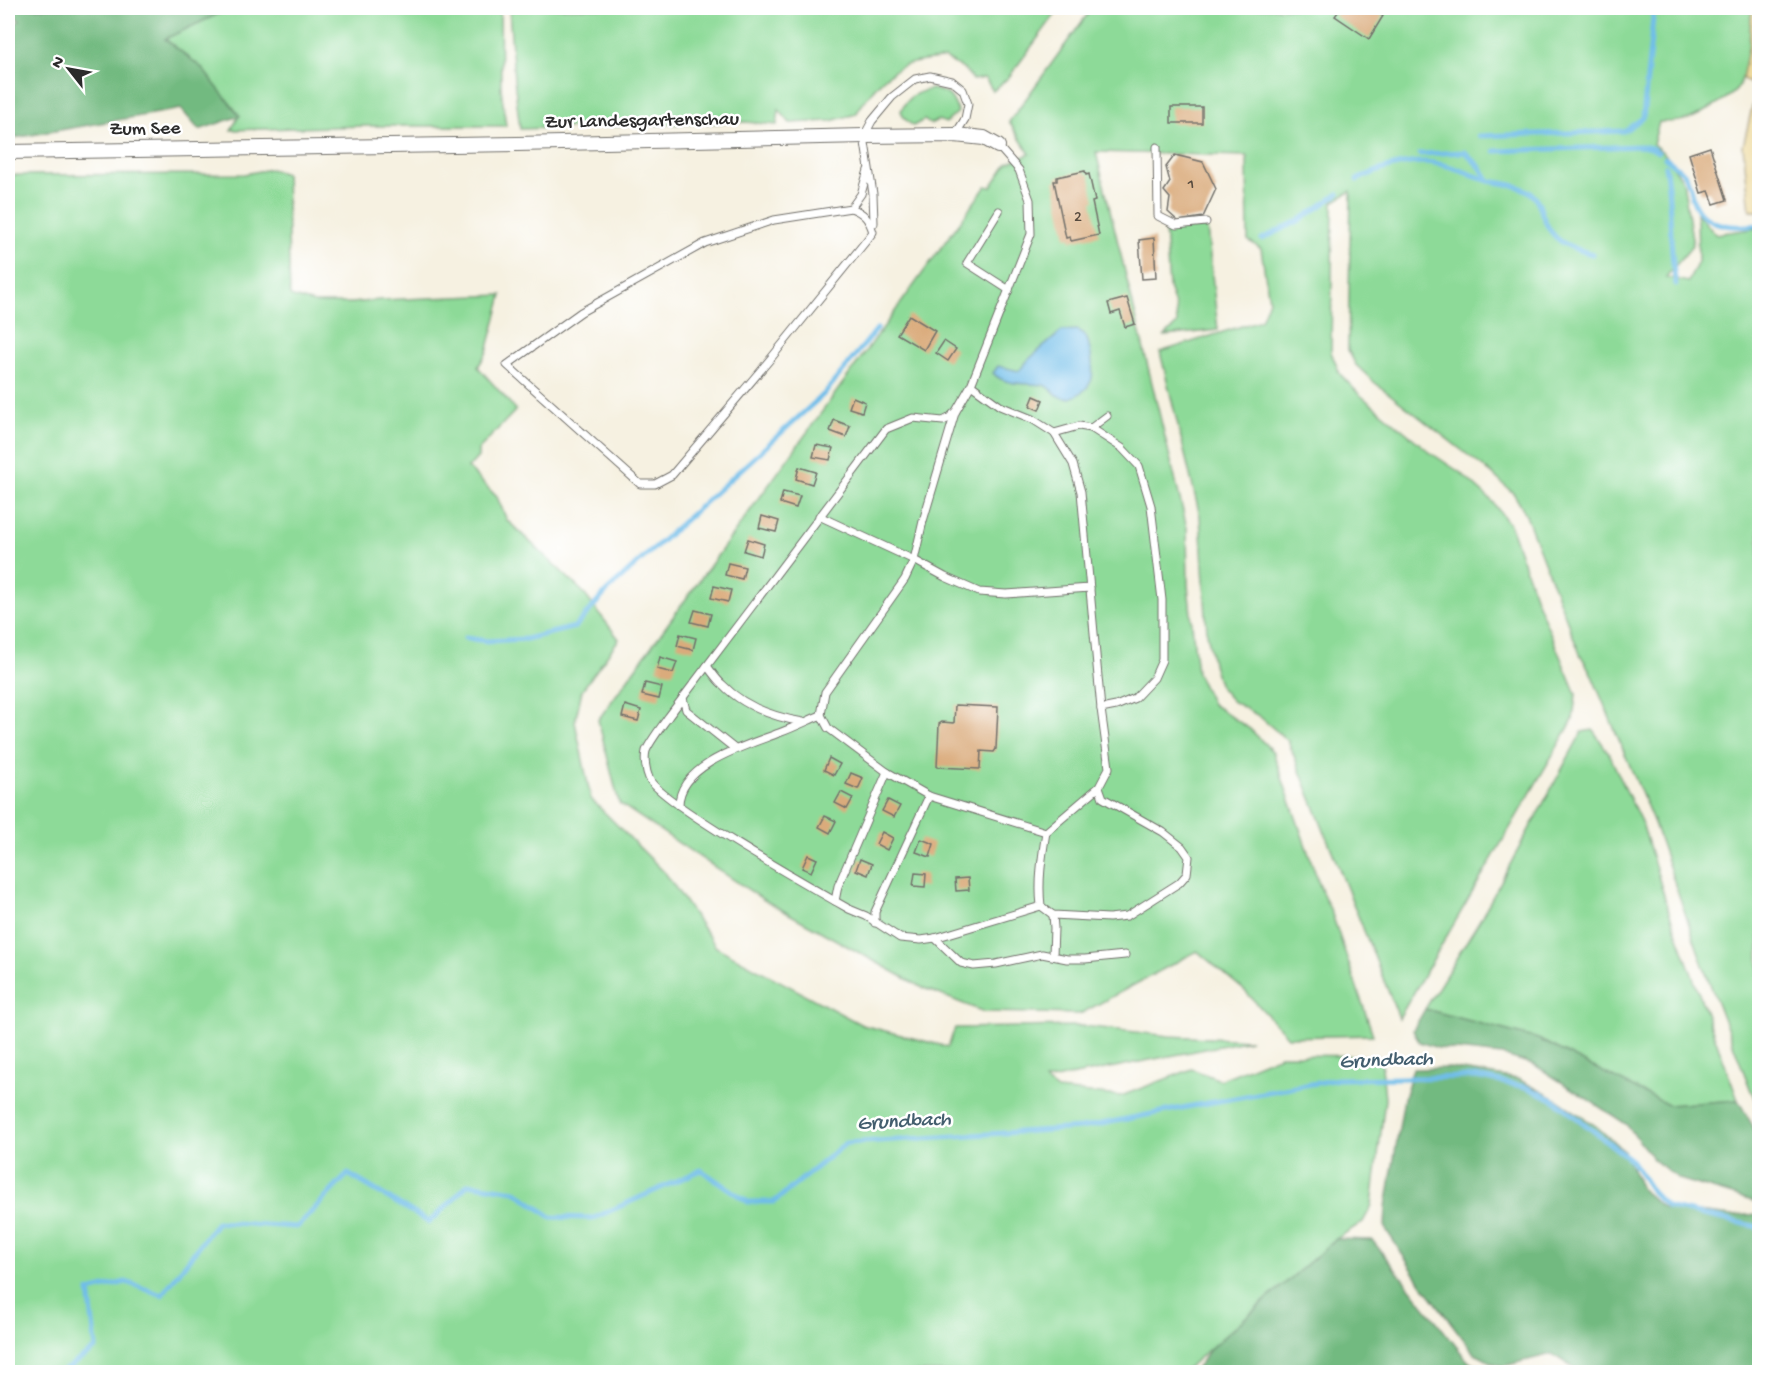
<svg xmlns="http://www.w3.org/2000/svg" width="1767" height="1380" viewBox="0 0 1767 1380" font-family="'Gochi Hand',sans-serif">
	<rect width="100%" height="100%" fill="#fff"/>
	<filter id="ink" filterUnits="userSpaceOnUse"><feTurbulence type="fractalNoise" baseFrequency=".0167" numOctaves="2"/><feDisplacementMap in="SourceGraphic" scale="12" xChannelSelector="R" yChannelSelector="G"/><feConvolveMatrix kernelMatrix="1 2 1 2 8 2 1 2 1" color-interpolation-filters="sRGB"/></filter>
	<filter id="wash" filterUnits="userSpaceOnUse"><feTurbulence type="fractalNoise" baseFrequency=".008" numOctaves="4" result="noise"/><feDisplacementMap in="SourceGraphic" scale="24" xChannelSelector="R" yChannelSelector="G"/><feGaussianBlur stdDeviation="1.35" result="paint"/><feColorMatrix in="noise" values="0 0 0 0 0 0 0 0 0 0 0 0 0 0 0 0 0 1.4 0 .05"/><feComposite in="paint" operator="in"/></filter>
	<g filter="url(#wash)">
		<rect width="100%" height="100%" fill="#f6f1e1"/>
		<!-- green -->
		<g fill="#8dda98" stroke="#5c8262" stroke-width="1.5">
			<polygon points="231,8 500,8 501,88 506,126 366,126 231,130 239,116 201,67 164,38"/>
			<path d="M509,8H1060L1009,77L993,91L985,78L973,80L965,70L945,58C930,61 907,61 894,71C878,81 866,98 856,114L831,121L790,123L779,110L777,125L745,122L520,129L514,79Z"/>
			<path d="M1092,8H1752C1750,28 1749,72 1737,89C1732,96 1723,100 1715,105C1692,120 1686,122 1659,122L1653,144L1665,154L1683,181L1693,245L1666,277L1688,282L1698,262L1697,213L1715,234L1759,228V1107L1751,1091L1704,968L1654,823L1590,671L1580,654L1525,513L1514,494L1491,473L1374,382L1356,365L1348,350L1351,191L1333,202L1331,352L1340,374L1359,394L1431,453L1461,473L1491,500L1510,525L1536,599L1576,694L1573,720L1399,1018L1288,741L1259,716L1232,701L1220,687L1214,668L1207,633L1200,516L1160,352L1261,320L1269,300L1261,249L1248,240L1247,156L1096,152L1187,528L1188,585L1197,673L1212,704L1250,729L1273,752L1322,892L1331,911L1373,1035L1288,1037L1245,991L1197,951L1080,1014L984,1012L921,987L764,900L619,803L598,720L986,186L991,187L1007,163L1030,154L1009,122Z"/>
			<path d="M932,89C949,92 952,96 958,112L946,123L938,120L930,124L924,120L913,126L904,118L901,111C907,96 917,92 932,89Z"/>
			<polygon points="271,169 286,174 290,296 314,303 352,303 380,300 502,295 487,352 478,367 516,410 478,450 478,457 468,468 497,497 507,520 582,591 619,639 582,690 575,722 591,799 666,874 716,947 862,1025 948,1047 955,1028 1084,1026 1169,1036 1250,1040 1045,1081 1057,1090 1121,1096 1192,1069 1220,1080 1280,1055 1378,1056 1382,1067 1385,1099 1372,1205 1363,1222 1336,1239 1184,1371 1180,1372 8,1372 8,175 244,174"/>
			<polygon points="1207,228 1218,330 1165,336 1177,324 1176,309 1169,287 1165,229"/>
			<polygon points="1593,730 1608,752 1643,826 1669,912 1738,1100 1668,1105 1538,1039 1425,1009 1481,918 1582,732"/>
		</g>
		<!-- forest -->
		<g fill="#72ba80" stroke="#4e7256" stroke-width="1.5">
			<polygon points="8,8 231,8 165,39 201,67 240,116 199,130 181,109 8,139 8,30 20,20 8,13"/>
			<polygon points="1425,1009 1538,1039 1668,1105 1738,1100 1759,1137 1759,1203 1679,1179 1653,1159 1626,1124 1535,1065 1502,1055 1438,1048 1419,1042 1413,1030"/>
			<polygon points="1450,1068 1518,1079 1556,1099 1596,1126 1624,1151 1641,1189 1663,1208 1732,1216 1759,1214 1759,1372 1580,1372 1552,1354 1504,1366 1492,1363 1474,1353 1421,1283 1385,1228 1386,1207 1404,1098 1413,1069"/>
			<polygon points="1336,1239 1372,1240 1467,1360 1488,1372 1194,1372 1211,1348"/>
		</g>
		<!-- sand -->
		<polygon fill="#eeda9e" stroke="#8c8264" stroke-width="1.5" points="1752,8 1760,8 1760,211 1750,211 1743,146 1752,108 1759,90 1742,78 1749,44"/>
		<!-- water -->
		<path fill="#6fbde9" stroke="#4d748a" stroke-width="1.5" d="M1077,330C1081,332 1083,332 1085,335C1090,342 1095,373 1091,381C1088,389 1078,396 1070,398C1053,400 1055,386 1042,385C1027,383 1004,386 993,373L998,366L1019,371L1029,359L1062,331Z"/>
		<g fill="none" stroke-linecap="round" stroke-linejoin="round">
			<!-- stream -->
			<g stroke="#6fbde9" stroke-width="5">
				<polyline points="1479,136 1624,131 1643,118 1654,8"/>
				<polyline points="1495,151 1641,146 1651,148 1658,152"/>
				<path d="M1420,154L1465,152L1480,167L1489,181C1502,183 1523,185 1533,195C1539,200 1540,209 1543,216C1552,242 1568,247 1592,254"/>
				<path d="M1665,158C1671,163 1683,170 1686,177C1690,184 1691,193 1693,200C1703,228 1735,228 1760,225"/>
				<path d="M1665,166C1673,206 1668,245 1676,284"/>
				<path d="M1357,180C1377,170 1402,162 1425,162C1447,163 1469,174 1489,181"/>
				<polyline points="1262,239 1300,220 1338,194"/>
				<polyline points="465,638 487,641 526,639 575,627 608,590 824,394 877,329"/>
				<polyline points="62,1372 96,1348 89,1291 126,1282 162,1295 217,1222 297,1227 348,1174 429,1222 452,1201 468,1184 515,1191 551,1217 594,1218 701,1170 748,1202 774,1202 846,1143 1081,1128 1197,1105 1338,1079 1476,1077 1526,1087 1554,1100 1632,1161 1652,1192 1667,1207 1758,1227 1760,1233"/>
			</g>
		</g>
		<g id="blocks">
			<!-- building -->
			<g fill="#daab7b">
				<polygon points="1341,8 1370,8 1383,16 1369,39 1335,16"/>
				<rect x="1171" y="107" width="31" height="16"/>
				<polygon points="1710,147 1727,200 1714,204 1709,191 1701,193 1689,154"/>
				<polygon points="1175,155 1203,162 1216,189 1203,217 1178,221 1168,212 1170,198 1164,191 1170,182 1166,167"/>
				<polygon points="1085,171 1086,175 1089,174 1095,201 1092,202 1099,235 1071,241 1070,237 1066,238 1054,181 1057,181 1057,177"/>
				<polygon points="1154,238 1156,278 1142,279 1139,240"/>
				<polygon points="1127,298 1135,324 1125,327 1120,311 1111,314 1108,303"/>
				<polygon points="909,315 935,331 924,350 897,334"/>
				<polygon points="944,341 956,349 948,361 936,353"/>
				<polygon points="1034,396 1043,400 1039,410 1030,406"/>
				<polygon points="853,397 865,402 862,412 849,408"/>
				<polygon points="834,420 850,426 846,437 830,431"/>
				<polygon points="816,445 833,448 830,460 813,457"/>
				<polygon points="799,467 816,472 812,484 796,479"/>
				<polygon points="783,492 800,496 796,508 780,503"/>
				<polygon points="762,516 779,521 776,532 759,528"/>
				<polygon points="748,539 764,544 761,556 744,551"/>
				<polygon points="728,563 745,567 742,579 725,575"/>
				<polygon points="714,586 731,590 728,602 711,598"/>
				<polygon points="695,610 711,614 708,626 691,622"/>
				<polygon points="680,634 696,638 693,650 677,646"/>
				<polygon points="660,657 677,662 673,673 657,669"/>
				<polygon points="645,683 662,687 659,699 642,695"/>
				<polygon points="625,705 641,710 638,721 622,717"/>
				<polygon points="955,705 998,707 996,749 994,752 981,751 980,769 937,767 939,724 942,722 954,723"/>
				<polygon points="829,758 840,764 834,775 824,770"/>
				<polygon points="851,773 863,778 858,789 846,784"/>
				<polygon points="841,792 853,798 847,809 835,803"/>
				<polygon points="888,800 900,806 894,817 882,811"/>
				<polygon points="825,816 836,821 830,833 819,827"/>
				<polygon points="882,832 893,838 887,850 876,844"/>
				<polygon points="921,839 934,844 930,857 916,852"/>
				<polygon points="808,855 817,859 811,872 802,868"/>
				<polygon points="860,859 872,864 868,875 856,870"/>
				<polygon points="915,873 926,874 925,887 913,886"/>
				<polygon points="968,878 969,890 956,891 955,879"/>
			</g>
		</g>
	</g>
	<g filter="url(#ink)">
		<use href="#blocks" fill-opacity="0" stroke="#72706b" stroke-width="1.5"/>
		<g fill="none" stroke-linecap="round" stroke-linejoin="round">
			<!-- service casing -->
			<g stroke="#72706b" stroke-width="9">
				<g id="service">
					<path d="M998,146L1019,170L1030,200L1031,234L971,385L956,411L949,418L943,421L913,418L886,429L669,716C662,726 650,741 646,751C644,759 646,771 649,778C656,800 819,892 849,909L866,916L900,938L921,940L935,938L1041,906"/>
					<polyline points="1157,147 1158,216 1176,225 1206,222"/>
					<path d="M851,208C864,213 869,219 873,232L866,241L772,357L672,475L655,484H640L507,365L581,312L705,243L774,220Z"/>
					<polyline points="851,208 861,194 868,170"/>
					<polyline points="999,211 967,263 1009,290"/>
					<polyline points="874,223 873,194 864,136 872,121 892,97 915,79 930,76 952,81 963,90 968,104 965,119 955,135"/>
					<path d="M971,385L1000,406L1032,419L1054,433L1073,464L1081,492L1101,709L1109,768L1099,787L1046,832C1042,857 1038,881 1041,906L1053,915L1109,918L1127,916L1179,883L1187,874L1189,857L1182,847L1163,832L1103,798L1099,787"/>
					<polyline points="955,413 923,521 914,560 905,579 825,692 821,715 828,728 887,772 929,796 1046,832"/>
					<polyline points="1091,428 1107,416"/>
					<polyline points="1054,433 1079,426 1091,428 1122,448 1139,466 1151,506 1162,600 1162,660 1154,678 1135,698 1116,706 1101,709"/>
					<polyline points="819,516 914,560 945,577 979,592 1006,594 1090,588"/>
					<path d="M707,666C712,672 716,679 722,684C743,706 773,717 803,722"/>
					<polyline points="683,698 686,710 735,749"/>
					<path d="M679,805C679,764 748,745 779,733C793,728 807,721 821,715"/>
					<polyline points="835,901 838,886 887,772"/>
					<polyline points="875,923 875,912 929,796"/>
					<polyline points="935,938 961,963 974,966 996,964 1042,954 1067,959 1085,959 1125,955"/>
					<polyline points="1053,955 1054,928 1053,915"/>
				</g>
			</g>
			<!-- minor casing -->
			<g stroke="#72706b" stroke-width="16">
				<polyline id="minor" points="8,152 517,144 864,136 955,135 984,138 998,146"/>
			</g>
			<!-- service -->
			<use href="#service" stroke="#fff" stroke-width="7"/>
			<!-- minor -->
			<use href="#minor" stroke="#fff" stroke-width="14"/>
		</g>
	</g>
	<g text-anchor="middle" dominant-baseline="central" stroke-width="5" stroke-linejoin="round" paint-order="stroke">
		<!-- number labels -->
		<g font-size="16" fill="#574b3f">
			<text x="1191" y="185">1</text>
			<text x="1078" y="218">2</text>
		</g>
		<!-- street labels -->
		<g font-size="20" fill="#2b2b2b" stroke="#fff">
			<text transform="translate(642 122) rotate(-1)">Zur Landesgartenschau</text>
			<text transform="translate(145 130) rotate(-1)">Zum See</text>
		</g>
		<!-- water labels -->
		<g font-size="21" font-style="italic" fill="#435e6e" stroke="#fff">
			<text transform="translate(1386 1062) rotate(-2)">Grundbach</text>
			<text transform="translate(904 1123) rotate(-3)">Grundbach</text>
		</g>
	</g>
	<!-- margin -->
	<rect width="1767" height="1380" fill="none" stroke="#fff" stroke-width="30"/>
	<!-- north arrow -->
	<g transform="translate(69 69) rotate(301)" stroke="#ffffff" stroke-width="4.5" paint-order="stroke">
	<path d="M0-4.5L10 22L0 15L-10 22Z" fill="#2b2b2b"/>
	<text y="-9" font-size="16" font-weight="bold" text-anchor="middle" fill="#2b2b2b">N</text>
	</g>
</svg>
